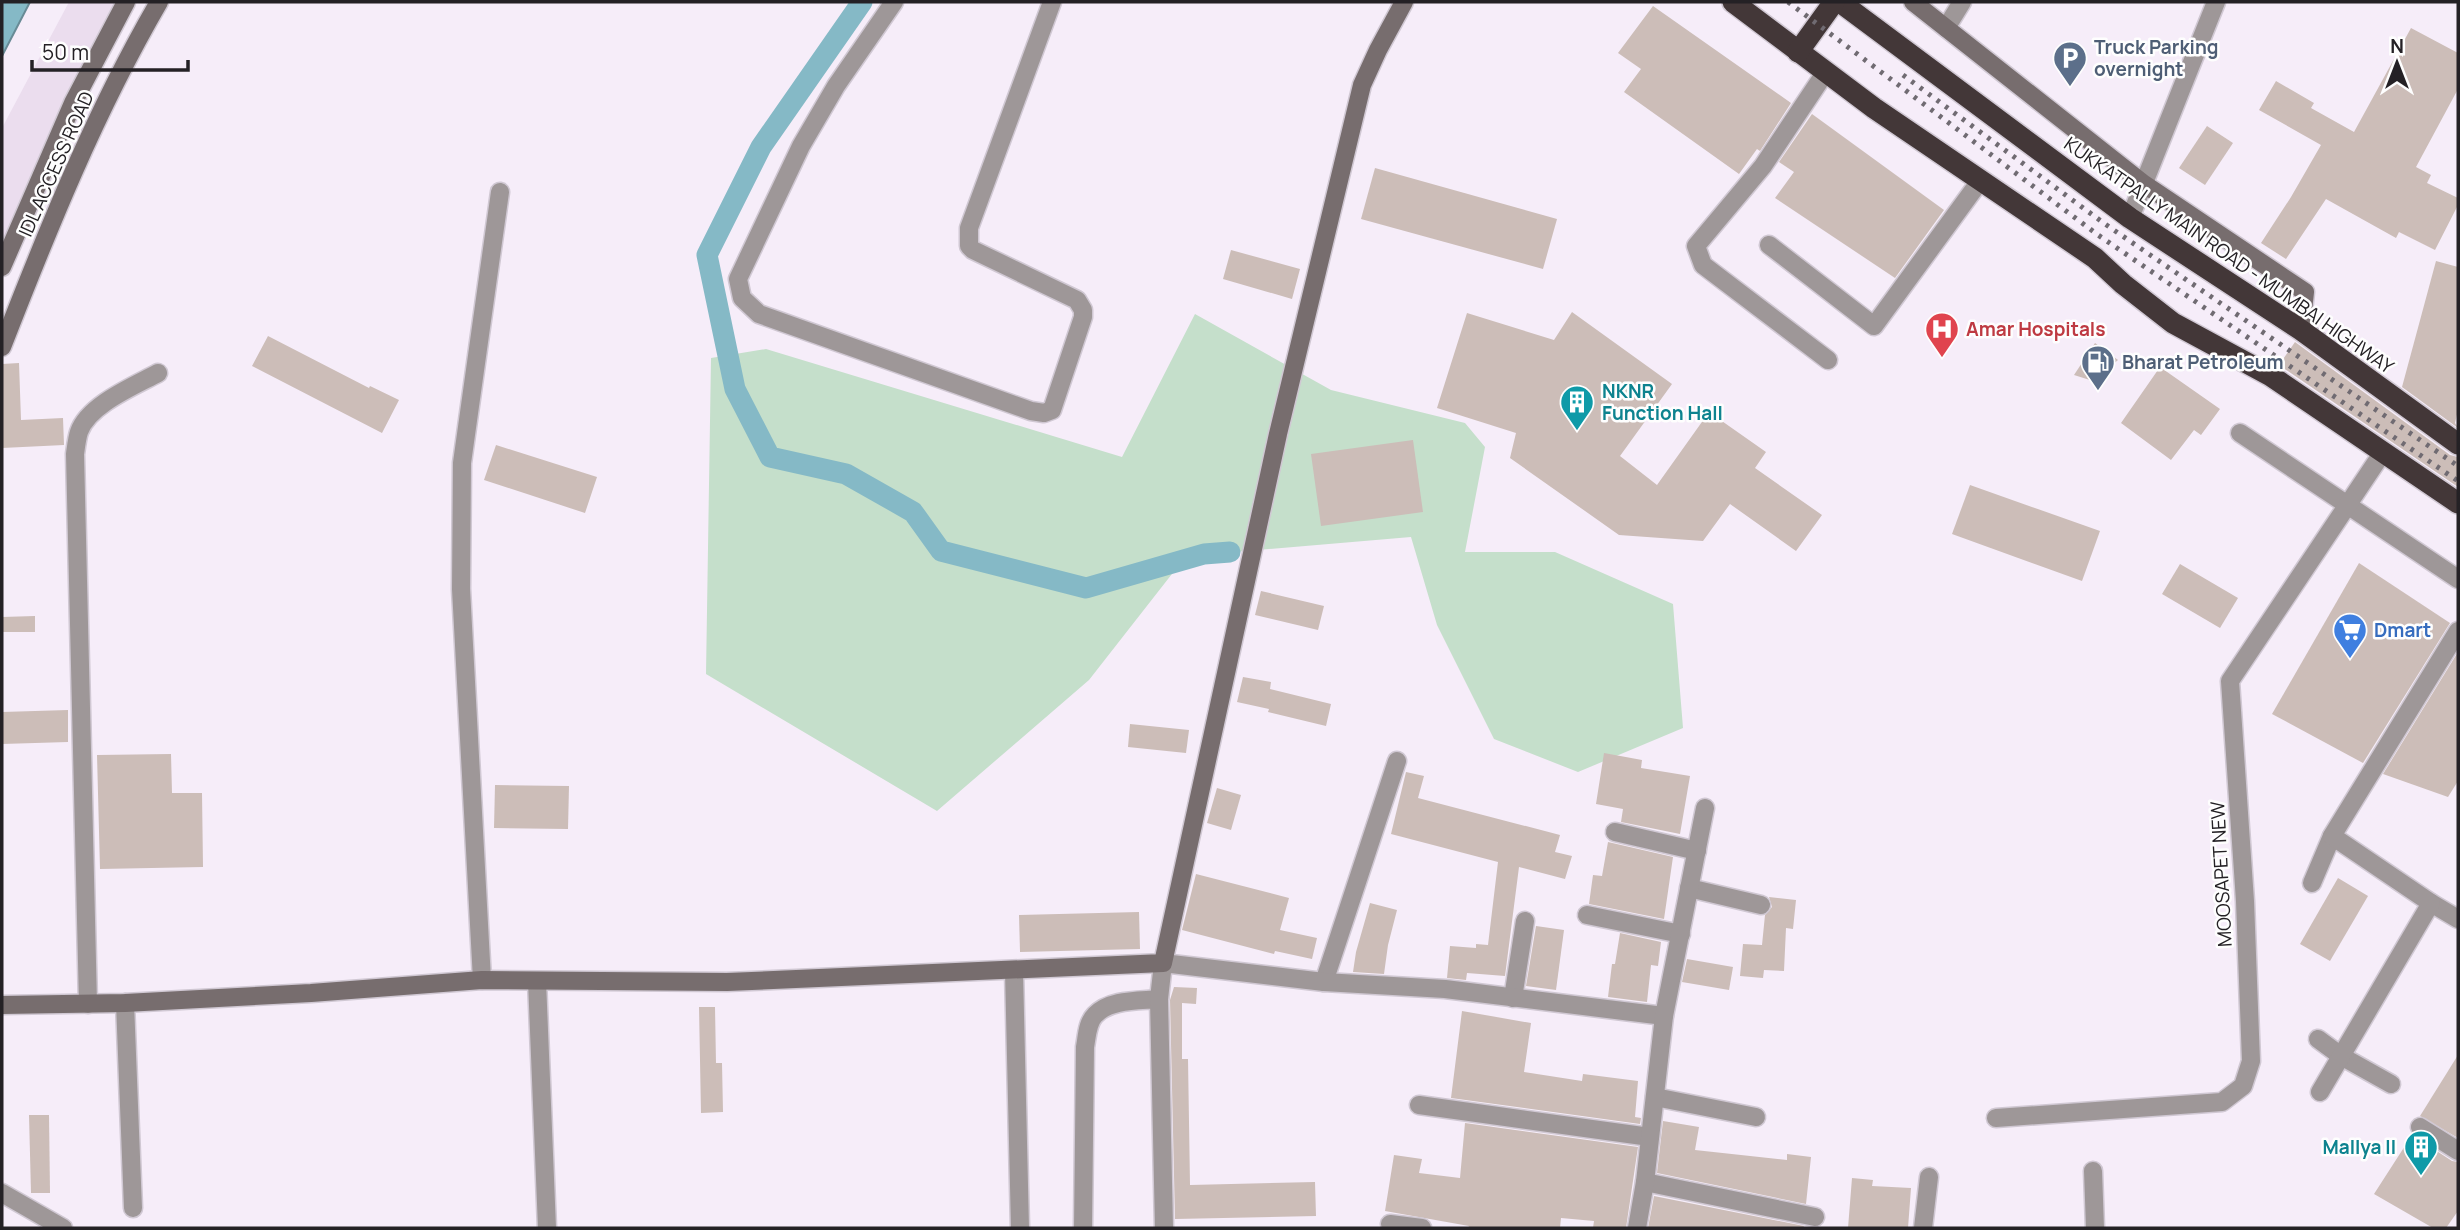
<svg xmlns="http://www.w3.org/2000/svg" width="2460" height="1230" viewBox="0 0 2460 1230" font-family="Manrope,sans-serif">
	<rect width="100%" height="100%" fill="#f6edf9"/>
	<!-- built -->
	<polygon fill="#ebddee" points="69,2 116,2 41,153 2,244 2,128"/>
	<!-- green -->
	<polygon fill="#c5dfcb" points="1195,314 1331,390 1465,423 1485,447 1465,552 1555,552 1673,604 1683,728 1578,772 1494,739 1437,625 1411,537 1186,556 1089,680 937,811 706,674 711,358 766,349 1122,457"/>
	<!-- water -->
	<polygon fill="#85b9c6" stroke="#688b96" stroke-width="2" points="2,2 30,2 2,56"/>
	<g fill="none" stroke-linecap="round" stroke-linejoin="round">
		<!-- canal -->
		<polyline stroke="#85b9c6" stroke-width="21" points="862,2 761,147 707,255 735,389 770,457 846,474 913,512 941,551 1086,588 1204,554 1230,552"/>
	</g>
	<!-- building -->
	<g fill="#ccbdb8">
		<polygon points="1653,6 1791,103 1760,151 1757,149 1739,174 1624,92 1641,69 1618,53"/>
		<polygon points="2411,28 2458,53 2458,89 2416,167 2431,175 2427,183 2458,198 2458,205 2435,250 2399,232 2396,238 2326,199 2286,259 2261,243 2291,197 2321,145 2259,110 2276,81 2314,103 2311,108 2354,132"/>
		<polygon points="1812,114 1944,210 1895,278 1775,198 1794,172 1779,162"/>
		<polygon points="2207,126 2233,143 2205,185 2179,168"/>
		<polygon points="1375,168 1557,219 1543,269 1361,219"/>
		<polygon points="1231,250 1300,269 1292,299 1223,279"/>
		<polygon points="2436,261 2458,267 2458,410 2455,423 2458,428 2402,387"/>
		<polygon points="1572,312 1672,384 1620,456 1657,485 1709,412 1766,452 1755,468 1822,515 1796,551 1730,504 1703,541 1619,535 1510,458 1516,433 1437,408 1467,313 1554,340"/>
		<polygon points="268,336 369,388 370,386 399,400 382,433 252,366"/>
		<polygon points="2295,342 2450,455 2458,457 2458,487 2279,365"/>
		<polygon points="2095,343 2118,360 2093,381 2074,375"/>
		<polygon points="19,363 21,420 63,418 64,445 2,448 2,364"/>
		<polygon points="2160,367 2220,409 2201,435 2194,430 2171,460 2121,423"/>
		<polygon points="1413,440 1423,512 1321,526 1311,454"/>
		<polygon points="496,445 597,477 585,513 484,480"/>
		<polygon points="1970,485 2100,531 2082,581 1952,534"/>
		<polygon points="2359,563 2450,623 2363,763 2272,714"/>
		<polygon points="2180,564 2238,598 2220,628 2162,594"/>
		<polygon points="1261,591 1324,606 1318,630 1255,615"/>
		<polygon points="35,616 35,632 2,632 2,617"/>
		<polygon points="2458,652 2458,781 2448,797 2383,774"/>
		<polygon points="1243,677 1271,682 1270,689 1331,704 1326,726 1268,712 1269,709 1237,702"/>
		<polygon points="68,710 68,742 2,744 2,712"/>
		<polygon points="1130,724 1189,730 1186,753 1128,747"/>
		<polygon points="1604,753 1642,760 1641,768 1690,776 1680,834 1621,822 1623,809 1596,804"/>
		<polygon points="171,754 172,793 202,793 203,867 100,869 97,755"/>
		<polygon points="1406,772 1424,776 1418,798 1560,835 1555,852 1572,856 1565,879 1519,867 1505,976 1467,973 1466,980 1447,978 1450,946 1476,948 1476,944 1488,945 1498,862 1391,834"/>
		<polygon points="495,785 569,786 568,829 494,828"/>
		<polygon points="1217,788 1241,795 1231,830 1207,823"/>
		<polygon points="1608,842 1673,857 1664,919 1589,904 1593,875 1602,876"/>
		<polygon points="1196,874 1289,898 1280,930 1317,938 1312,959 1275,951 1274,954 1182,930"/>
		<polygon points="2338,878 2368,896 2330,961 2300,944"/>
		<polygon points="1769,897 1796,900 1793,929 1786,928 1784,971 1764,970 1763,978 1740,976 1743,944 1762,945 1765,915 1772,907"/>
		<polygon points="1370,903 1397,910 1388,945 1384,974 1353,972 1356,952"/>
		<polygon points="1139,912 1140,949 1020,952 1019,915"/>
		<polygon points="1536,926 1564,930 1556,990 1526,986"/>
		<polygon points="1620,933 1661,942 1658,966 1651,965 1647,1002 1608,997 1612,964 1615,964"/>
		<polygon points="1687,959 1733,967 1729,990 1682,982"/>
		<polygon points="1174,987 1197,988 1196,1004 1182,1003 1182,1059 1188,1059 1190,1185 1315,1182 1316,1216 1175,1219 1170,1000"/>
		<polygon points="699,1007 715,1007 716,1063 722,1063 723,1112 701,1113"/>
		<polygon points="1462,1011 1531,1023 1524,1072 1582,1081 1583,1074 1638,1081 1635,1117 1641,1118 1640,1124 1451,1098"/>
		<polygon points="2458,1055 2458,1138 2420,1116"/>
		<polygon points="29,1115 49,1115 50,1193 31,1193"/>
		<polygon points="1663,1121 1699,1127 1695,1150 1787,1160 1787,1154 1811,1157 1806,1204 1657,1173"/>
		<polygon points="1465,1123 1638,1147 1626,1228 1593,1228 1594,1221 1561,1218 1560,1228 1468,1228 1469,1226 1385,1211 1394,1155 1422,1159 1419,1173 1460,1178"/>
		<polygon points="2412,1135 2452,1161 2458,1162 2458,1211 2446,1228 2433,1228 2374,1194"/>
		<polygon points="1852,1178 1873,1180 1872,1186 1911,1188 1908,1228 1848,1228"/>
		<polygon points="1654,1196 1804,1226 1803,1228 1648,1228"/>
	</g>
	<g fill="none" stroke-linecap="round" stroke-linejoin="round">
		<!-- street casing -->
		<g stroke="#d0c8d3" stroke-width="21">
			<g id="street">
				<polyline points="894,2 836,86 801,146 738,279 742,298 759,314 1031,411 1044,413 1052,410 1083,317 1083,310 1077,300 973,250 969,246 969,228 1052,2"/>
				<polyline points="1946,28 1962,2"/>
				<polyline points="1825,73 1763,166 1696,246 1703,265 1828,360"/>
				<polyline points="2130,218 2216,2"/>
				<polyline points="1769,245 1874,326 1980,181"/>
				<polyline points="2240,433 2458,579"/>
				<polyline points="1615,832 1697,851"/>
				<polyline points="2312,883 2332,836"/>
				<polyline points="1689,888 1761,905"/>
				<polyline points="2431,903 2458,919"/>
				<polyline points="1587,915 1681,934"/>
				<polyline points="1014,971 1020,1228"/>
				<polyline points="482,980 461,589 462,463 500,192"/>
				<polyline points="537,981 547,1228"/>
				<polyline points="1324,982 1397,761"/>
				<polyline points="1513,998 1525,921"/>
				<polyline points="125,1003 133,1208"/>
				<path d="M88,1004L75,454C76,447 77,438 79,432C88,405 134,386 158,373"/>
				<polyline points="2318,1039 2341,1056 2391,1084"/>
				<polyline points="2320,1092 2431,903 2332,836 2458,631"/>
				<polyline points="1655,1097 1756,1117"/>
				<polyline points="1419,1105 1650,1137"/>
				<polyline points="1996,1118 2222,1102 2243,1086 2251,1061 2245,901 2230,681 2383,452"/>
				<polyline points="2420,1127 2458,1151"/>
				<polyline points="2093,1171 2095,1228"/>
				<polyline points="1645,1182 1815,1217"/>
				<polyline points="2,1193 63,1228"/>
				<polyline points="1390,1224 1422,1228"/>
				<path d="M1083,1228L1085,1047C1087,1037 1087,1023 1095,1015C1110,999 1139,1001 1159,999"/>
				<polyline points="1164,1228 1159,999 1163,963 1324,982 1445,989 1664,1016"/>
				<polyline points="1637,1228 1645,1182 1664,1016 1705,808"/>
				<polyline points="1923,1228 1929,1177"/>
			</g>
		</g>
		<!-- secondary casing -->
		<g stroke="#d0c8d3" stroke-width="21">
			<g id="secondary">
				<polyline points="1913,2 2144,184 2305,292 2301,330"/>
				<polyline points="2,267 73,103 126,2"/>
				<path d="M2,347C48,229 95,112 159,2"/>
				<polyline points="2,1005 125,1003 311,993 482,980 727,982 1163,963 1278,434 1362,85 1378,50 1404,2"/>
			</g>
		</g>
		<!-- highway casing -->
		<g stroke="#d0c8d3" stroke-width="24">
			<g id="highway">
				<polyline points="1733,2 1874,108 2095,258 2123,284 2173,323 2271,376 2458,503"/>
				<polyline points="1840,2 2130,218 2301,330 2458,444"/>
				<polyline points="1798,52 1834,2"/>
			</g>
		</g>
		<!-- street -->
		<use href="#street" stroke="#9e9798" stroke-width="18"/>
		<!-- secondary -->
		<use href="#secondary" stroke="#776d6e" stroke-width="18"/>
		<!-- highway -->
		<use href="#highway" stroke="#433738" stroke-width="21"/>
		<!-- rail -->
		<g stroke="#706b72" stroke-width="5" stroke-dasharray="3.5 7" stroke-linecap="butt">
			<polyline points="1788,2 2098,235 2458,481"/>
			<polyline points="1903,75 2105,224 2458,466"/>
		</g>
	</g>
	<!-- icons -->
	<defs>
		<g id="parking-pin" transform="scale(1.75)"><path d="M0 17L-7.5 6A9.5 9.5 0 1 1 7.5 6Z" fill="#5c6f8a" stroke="#fefefe"/><path d="M-3.5-5.5H1a3.5 3.5 0 0 1 0 7H-1V5.5H-3.5ZM-1-3.4V-.6H.8a1.4 1.4 0 0 0 0-2.8Z" fill="#fff"/></g>
		<g id="hospital-pin" transform="scale(1.75)"><path d="M0 17L-7.5 6A9.5 9.5 0 1 1 7.5 6Z" fill="#e0444e" stroke="#fefefe"/><path d="M-5-5h3v3.5h4V-5h3V5h-3V1.5h-4V5h-3Z" fill="#fff"/></g>
		<g id="fuel-pin" transform="scale(1.75)"><path d="M0 17L-7.5 6A9.5 9.5 0 1 1 7.5 6Z" fill="#5c6f8a" stroke="#fefefe"/><path d="M-5.5-6h7V0h2V4h1.3V-2.5L3-4.5l.8-.8L6-3V5H2.5V1h-1V6h-7ZM-4.2-4.7v3.2H.2V-4.7Z" fill="#fff"/></g>
		<g id="building-pin" transform="scale(1.75)"><path d="M0 17L-7.5 6A9.5 9.5 0 1 1 7.5 6Z" fill="#0f9aa8" stroke="#fefefe"/><path d="M-4-6H4V6H1V3H-1V6H-4ZM-2.5-4.3h1.7v1.8h-1.7ZM.8-4.3h1.7v1.8H.8ZM-2.5-1h1.7V.8h-1.7ZM.8-1h1.7V.8H.8Z" fill="#fff"/></g>
		<g id="supermarket-pin" transform="scale(1.75)"><path d="M0 17L-7.5 6A9.5 9.5 0 1 1 7.5 6Z" fill="#3f7fe0" stroke="#fefefe"/><path d="M-6-5.5h2.5l.6 2H6L4.5 2H-2.5L-4.4-4H-6ZM-1.5 3.2a1.3 1.3 0 1 0 .1 0ZM3 3.2a1.3 1.3 0 1 0 .1 0Z" fill="#fff"/></g>
	</defs>
	<g fill-rule="evenodd">
		<use href="#parking-pin" x="2070" y="58"/>
		<use href="#hospital-pin" x="1942" y="329"/>
		<use href="#fuel-pin" x="2098" y="362"/>
		<use href="#building-pin" x="1577" y="402"/>
		<use href="#supermarket-pin" x="2350" y="630"/>
		<use href="#building-pin" x="2421" y="1147"/>
	</g>
	<g text-anchor="middle" dominant-baseline="central" stroke-width="5" stroke-linejoin="round" paint-order="stroke">
		<!-- service labels -->
		<g font-size="19" font-weight="bold" fill="#4e5e75" stroke="#fefefe" text-anchor="start">
			<text x="2094" y="47">Truck Parking<tspan x="2094" dy="22">overnight</tspan></text>
			<text x="2122" y="362">Bharat Petroleum</text>
		</g>
		<!-- street labels -->
		<g font-size="19" fill="#242125" stroke="#fefefe">
			<text transform="translate(56 164) rotate(-66)">IDL ACCESS ROAD</text>
			<text transform="translate(2229 255) rotate(35)">KUKKATPALLY MAIN ROAD - MUMBAI HIGHWAY</text>
			<text transform="translate(2221 874) rotate(-93)">MOOSAPET NEW</text>
		</g>
		<!-- health labels -->
		<g font-size="19" font-weight="bold" fill="#be3a42" stroke="#fefefe" text-anchor="start">
			<text x="1966" y="329">Amar Hospitals</text>
		</g>
		<!-- culture labels -->
		<g font-size="19" font-weight="bold" fill="#0d838f" stroke="#fefefe" text-anchor="start">
			<text x="1602" y="391">NKNR<tspan x="1602" dy="22">Function Hall</tspan></text>
			<text x="2396" y="1147" text-anchor="end">Mallya II</text>
		</g>
		<!-- shop labels -->
		<g font-size="19" font-weight="bold" fill="#366cbe" stroke="#fefefe" text-anchor="start">
			<text x="2374" y="630">Dmart</text>
		</g>
	</g>
	<!-- border -->
	<rect width="2460" height="1230" fill="none" stroke="#242125" stroke-width="7"/>
	<!-- north arrow -->
	<g transform="translate(2397 63)" stroke="#fefefe" stroke-width="5" paint-order="stroke">
	<path d="M0-5L12 26L0 18L-12 26Z" fill="#242125"/>
	<text y="-10" font-size="19" font-weight="bold" text-anchor="middle" fill="#242125">N</text>
	</g>
	<!-- scale -->
	<path d="M32 60v10h156v-10" fill="none" stroke="#242125" stroke-width="3.5"/>
	<text x="42" y="60" font-size="21" fill="#242125" stroke="#fefefe" stroke-width="5" paint-order="stroke">50 m</text>
</svg>
